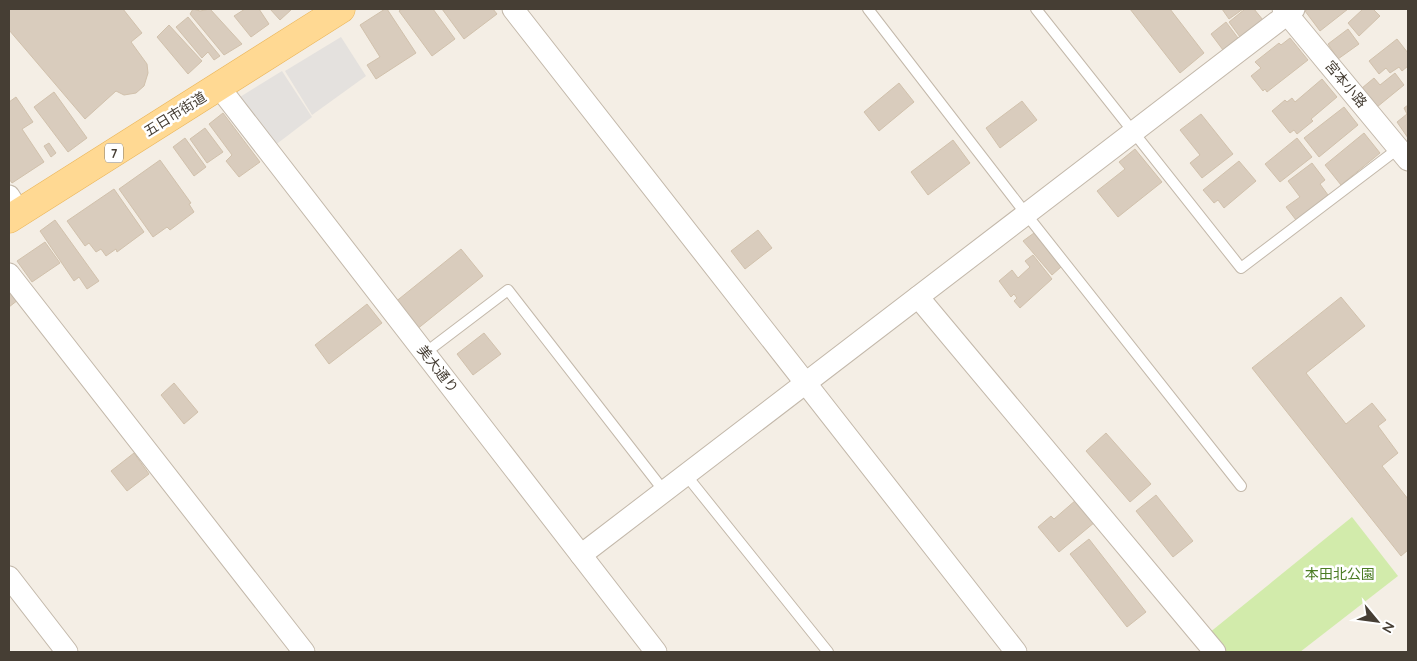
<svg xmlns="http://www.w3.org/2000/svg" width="1417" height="661" viewBox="0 0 1417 661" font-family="Quicksand,'Noto Sans JP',sans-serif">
	<rect width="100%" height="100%" fill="#f4eee5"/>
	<!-- green -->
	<polygon fill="#d2ebab" points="1352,517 1398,576 1300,652 1224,652 1209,633"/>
	<!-- parking -->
	<g fill="#e4e1de">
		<polygon points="341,37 366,76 312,115 285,71"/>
		<polygon points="282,71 312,117 274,146 240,97"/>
	</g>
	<!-- building -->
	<g fill="#d9ccbd" stroke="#d1c1ac">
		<polygon points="9,9 123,9 142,33 131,42 147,64 148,73 144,86 136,93 124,95 116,91 85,119 9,30"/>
		<polygon points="193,9 200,11 210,9 242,44 224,55 190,14"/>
		<polygon points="245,9 259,9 269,24 251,37 234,16"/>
		<polygon points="270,9 292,9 280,20"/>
		<polygon points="385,9 387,9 416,53 376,79 367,65 380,57 360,25"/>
		<polygon points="402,9 433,9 455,39 432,56 399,11"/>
		<polygon points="442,9 493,9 497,14 464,39"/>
		<polygon points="1130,9 1170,9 1204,53 1180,73"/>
		<polygon points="1222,9 1243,9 1229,19"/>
		<polygon points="1245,9 1254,9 1263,20 1240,37 1229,22"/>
		<polygon points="1308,9 1348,9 1320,31 1305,11"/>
		<polygon points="1363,9 1373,9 1380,16 1359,36 1348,23"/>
		<polygon points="188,17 220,56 214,60 208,52 202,58 176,27"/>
		<polygon points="1226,22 1238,38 1223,50 1211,34"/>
		<polygon points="169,25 202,61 188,74 157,37"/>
		<polygon points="1348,29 1359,44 1338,59 1328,44"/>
		<polygon points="1290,38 1308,60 1267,92 1265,89 1263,91 1251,76 1261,68 1255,62 1279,43 1281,45"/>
		<polygon points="1397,39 1408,53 1408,66 1402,71 1399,67 1390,73 1386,68 1379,74 1369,61"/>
		<polygon points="1395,73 1404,85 1377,107 1362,88 1374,78 1380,85"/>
		<polygon points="1322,79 1337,97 1311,119 1313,121 1297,134 1294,130 1290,133 1272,111 1285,100 1287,102 1292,98 1295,102"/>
		<polygon points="899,83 914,102 879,131 864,112"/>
		<polygon points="54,92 87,138 68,152 34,107"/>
		<polygon points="16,97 33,122 22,129 44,162 12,183 9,179 9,102"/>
		<polygon points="1022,101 1037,120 1000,148 986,128"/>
		<polygon points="1408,105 1408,138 1397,122 1407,114 1404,108"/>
		<polygon points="1344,107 1358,125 1319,157 1304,138"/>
		<polygon points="223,113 260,162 239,177 226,161 232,155 209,124"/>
		<polygon points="1201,114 1233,154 1202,178 1190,163 1200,155 1180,130"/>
		<polygon points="205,128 223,152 207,163 190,139"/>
		<polygon points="1364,133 1380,153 1341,185 1325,165"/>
		<polygon points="185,138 206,167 194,176 173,147"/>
		<polygon points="1297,138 1312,157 1280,182 1265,164"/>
		<polygon points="953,140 970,163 928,195 911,172"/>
		<polygon points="49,143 56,153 51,157 44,146"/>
		<polygon points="1135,149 1162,182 1118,217 1097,191 1125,169 1119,162"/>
		<polygon points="160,160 191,203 189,204 194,212 170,230 167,227 153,237 119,189"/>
		<polygon points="1239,161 1256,181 1224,208 1218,200 1214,203 1203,190"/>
		<polygon points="1312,163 1325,180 1320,184 1328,195 1296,220 1286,207 1300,197 1288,181"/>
		<polygon points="114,189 144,232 117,252 116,249 106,256 101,249 96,252 89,243 85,246 67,221"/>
		<polygon points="55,220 99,281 87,289 79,277 74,281 40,231"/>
		<polygon points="758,230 772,248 745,269 731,251"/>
		<polygon points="1034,233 1061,267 1052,275 1023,241"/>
		<polygon points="45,242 60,263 32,282 17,261"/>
		<polygon points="461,249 483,276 416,330 394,303"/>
		<polygon points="1033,255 1052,279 1020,308 1014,301 1017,298 1014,294 1011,297 999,281 1012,270 1018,278 1030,267 1025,261"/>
		<polygon points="9,289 18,300 9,307"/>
		<polygon points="1341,297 1365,326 1306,373 1346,424 1372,403 1386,420 1378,426 1398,453 1382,466 1408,499 1408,550 1401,556 1252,368"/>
		<polygon points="367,304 382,323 329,364 315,345"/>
		<polygon points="484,333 501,354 473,375 457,354"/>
		<polygon points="174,383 198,412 184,424 161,395"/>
		<polygon points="1106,433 1151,484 1130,502 1086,451"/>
		<polygon points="134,453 149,474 127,491 111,471"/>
		<polygon points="1156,495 1193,541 1173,557 1136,511"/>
		<polygon points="1076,500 1095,522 1059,552 1038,527 1051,516 1054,519"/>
		<polygon points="1089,539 1146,612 1127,627 1070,554"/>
	</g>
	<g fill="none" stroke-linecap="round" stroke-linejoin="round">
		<!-- lane casing -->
		<g stroke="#c3b8aa" stroke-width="12">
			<g id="lane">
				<polyline points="868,9 1026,214 1241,486"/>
				<polyline points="1036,9 1241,268 1399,148"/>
				<polyline points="425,353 508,290 664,491"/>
				<polyline points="686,475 828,652"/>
			</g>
		</g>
		<!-- street casing -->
		<g stroke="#c3b8aa" stroke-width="23">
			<g id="street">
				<polyline points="513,9 1016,652"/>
				<polyline points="1283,9 1408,160"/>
				<polyline points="219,87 656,652"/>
				<polyline points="9,196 19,212"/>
				<polyline points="9,274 304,652"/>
				<polyline points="918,297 1215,652"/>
				<polyline points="581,555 1294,9"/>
				<polyline points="9,577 67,652"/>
			</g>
		</g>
		<!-- primary casing -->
		<g stroke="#ebb75c" stroke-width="29">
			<polyline id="primary" points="9,219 341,9"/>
		</g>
		<!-- lane -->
		<use href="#lane" stroke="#fff" stroke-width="10"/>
		<!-- street -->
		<use href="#street" stroke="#fff" stroke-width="21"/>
		<!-- primary -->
		<use href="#primary" stroke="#ffd993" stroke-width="28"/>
	</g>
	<g text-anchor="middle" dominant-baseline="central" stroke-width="5" stroke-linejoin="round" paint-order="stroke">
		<!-- shield labels -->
		<rect fill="#fff" stroke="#7e7871" stroke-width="1" x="105" y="143.5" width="18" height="19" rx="4"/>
		<g font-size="12" font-weight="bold" fill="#463e34">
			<text x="114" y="153">7</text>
		</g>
		<!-- street labels -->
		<g font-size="14" fill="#463e34" stroke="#fff">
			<text transform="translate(1346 84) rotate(50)">宮本小路</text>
			<text transform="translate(175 114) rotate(-32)">五日市街道</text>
			<text transform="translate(438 369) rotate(52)">美大通り</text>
		</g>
		<!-- park labels -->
		<g font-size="14" fill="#4b7c24" stroke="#fff">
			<text x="1340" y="574">本田北公園</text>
		</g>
	</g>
	<!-- border -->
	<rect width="1417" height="661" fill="none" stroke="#463e34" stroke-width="20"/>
	<!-- north arrow -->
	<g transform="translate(1377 621) rotate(119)" stroke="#ffffff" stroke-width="4" paint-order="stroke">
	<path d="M0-4L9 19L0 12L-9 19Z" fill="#463e34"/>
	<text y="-8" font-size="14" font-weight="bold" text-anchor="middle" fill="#463e34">N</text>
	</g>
</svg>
